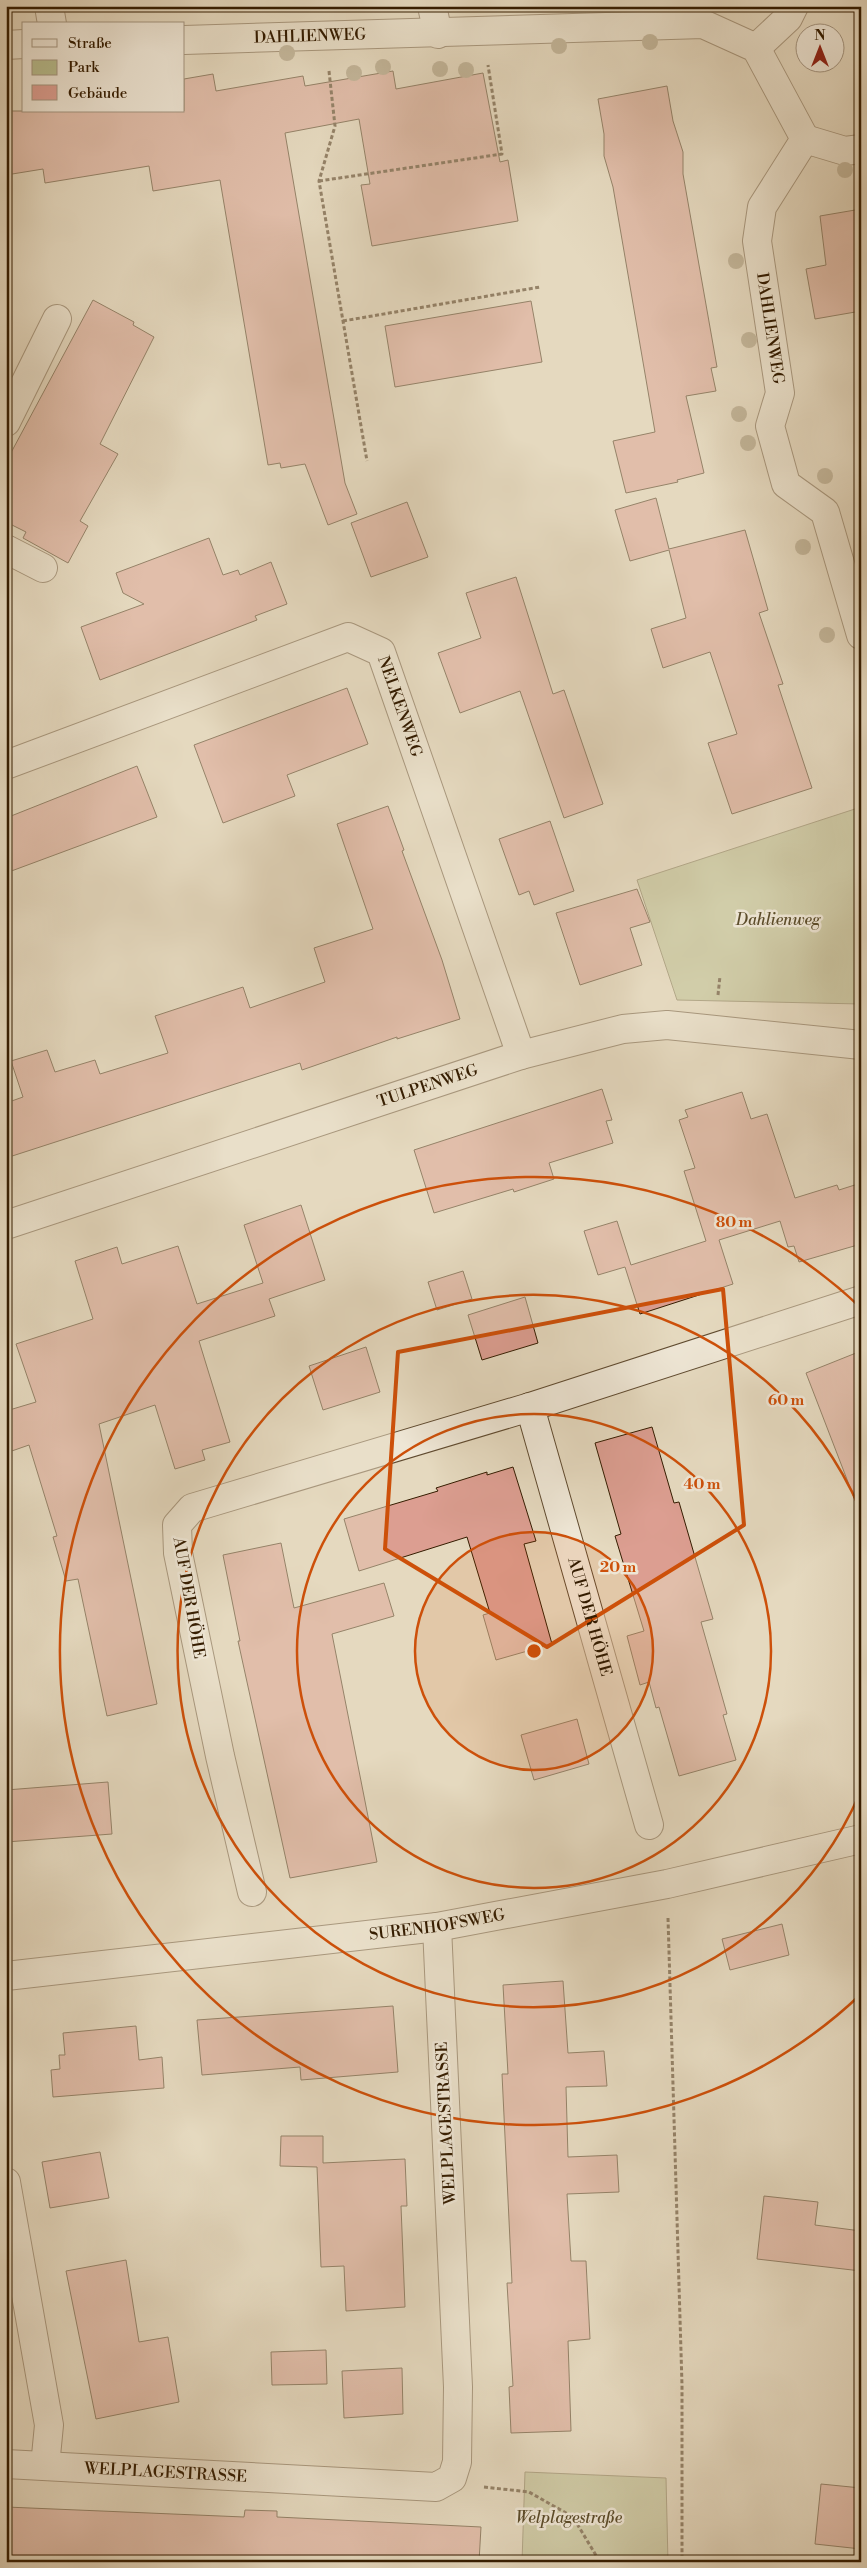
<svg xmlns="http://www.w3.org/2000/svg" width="867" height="2568" viewBox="0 0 867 2568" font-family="'Libre Bodoni',serif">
	<rect width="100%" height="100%" fill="#e5d9bf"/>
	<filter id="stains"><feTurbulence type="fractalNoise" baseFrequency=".004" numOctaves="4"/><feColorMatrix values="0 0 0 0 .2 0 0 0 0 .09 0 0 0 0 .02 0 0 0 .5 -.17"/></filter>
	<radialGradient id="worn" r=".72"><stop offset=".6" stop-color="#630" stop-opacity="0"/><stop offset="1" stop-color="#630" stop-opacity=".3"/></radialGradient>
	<!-- green -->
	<g fill="#b8be8f" stroke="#766d48">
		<polygon points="861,807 861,1004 677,1000 637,880"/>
		<polygon points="525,2472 666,2478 668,2562 522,2562"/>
	</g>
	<!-- building -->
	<g fill="#dc9e91" stroke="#341c00">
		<polygon points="393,71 396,89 483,73 500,162 508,160 518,221 372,246 361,185 370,184 359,119 285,133 345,483 357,514 328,525 305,464 281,468 280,463 268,465 220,180 153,191 149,166 45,183 43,169 6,175 6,111 184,111 184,79 213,74 216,91 303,76 305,86"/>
		<polygon points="667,86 673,121 683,152 683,174 717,367 711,368 716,391 686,396 704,473 677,480 678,482 626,493 613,441 655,432 613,187 604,156 604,134 598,99"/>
		<polygon points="861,209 861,311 815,319 806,269 826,265 820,216"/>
		<polygon points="93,300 134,322 133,325 154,337 100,444 118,454 80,521 88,526 68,563 23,538 26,532 6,522 6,462"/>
		<polygon points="531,301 542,362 395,387 385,326"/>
		<polygon points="656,498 669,549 745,530 768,610 759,613 783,684 778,685 812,788 732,814 708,743 737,734 710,652 663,668 651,629 686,618 669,550 630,561 615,510"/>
		<polygon points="407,502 428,557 371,577 351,523"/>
		<polygon points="209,538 223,575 238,570 240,575 271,562 287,604 255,616 257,620 100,680 81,627 144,604 123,593 116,573"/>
		<polygon points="516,577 553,694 564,690 603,804 564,818 520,691 460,713 438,653 481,638 466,593"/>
		<polygon points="347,688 368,744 287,775 295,796 223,823 194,745"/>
		<polygon points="137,766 157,817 6,873 6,818"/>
		<polygon points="388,806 404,850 402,851 442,960 460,1019 397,1039 397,1037 302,1070 300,1063 6,1158 6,1103 23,1097 11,1061 47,1050 55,1072 95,1060 100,1074 168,1053 155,1016 243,987 250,1008 325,982 314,948 373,929 337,824"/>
		<polygon points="550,821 574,891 534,905 529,891 519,895 499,839"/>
		<polygon points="637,889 650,922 630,928 642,965 580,985 556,913"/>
		<polygon points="602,1089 612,1120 606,1121 613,1143 549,1163 554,1179 514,1192 513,1189 434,1213 414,1150"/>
		<polygon points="742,1092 751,1119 767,1114 795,1198 837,1185 839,1190 861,1183 861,1244 799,1262 794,1246 788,1247 780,1221 719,1240 733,1284 640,1314 625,1267 598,1275 584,1231 617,1221 631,1265 706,1241 684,1171 695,1168 679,1120 688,1117 685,1110"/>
		<polygon points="301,1205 325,1280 269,1299 275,1316 199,1341 230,1442 202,1450 205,1460 175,1469 155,1405 99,1424 157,1704 107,1716 78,1579 66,1581 53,1537 57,1536 29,1445 6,1453 6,1411 36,1402 16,1344 93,1319 75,1261 117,1247 122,1264 178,1246 197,1304 263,1283 244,1225"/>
		<polygon points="463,1271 472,1299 437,1310 428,1282"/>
		<polygon points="525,1297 538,1343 482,1360 468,1315"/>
		<polygon points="366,1347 380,1392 323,1410 309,1366"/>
		<polygon points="861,1351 861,1507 858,1508 806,1373"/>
		<polygon points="652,1427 674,1503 679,1502 713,1619 701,1622 727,1714 723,1715 736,1760 679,1776 659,1707 656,1708 649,1682 640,1685 627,1636 644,1631 615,1536 621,1534 595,1443"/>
		<polygon points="513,1467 536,1541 524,1544 552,1644 496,1660 483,1615 490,1613 467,1537 359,1571 344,1519 438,1491 436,1488 487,1472 487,1475"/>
		<polygon points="281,1543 294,1608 384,1583 394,1616 332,1634 377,1862 290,1878 238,1641 240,1641 223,1555"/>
		<polygon points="577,1719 589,1764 534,1780 521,1735"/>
		<polygon points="108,1782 112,1834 6,1842 6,1790"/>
		<polygon points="782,1924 789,1955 730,1970 722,1939"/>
		<polygon points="563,1981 568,2053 604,2051 607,2086 566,2087 568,2157 617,2155 619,2192 567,2194 571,2261 586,2261 590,2339 568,2341 571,2431 511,2433 509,2387 513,2386 507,2283 512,2283 502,2074 508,2074 503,1985"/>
		<polygon points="393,2006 398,2072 301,2080 300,2067 202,2075 197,2020"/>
		<polygon points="136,2026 139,2060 162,2057 164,2088 53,2097 51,2070 60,2069 59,2055 65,2055 63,2033"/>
		<polygon points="281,2136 323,2136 323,2163 405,2159 407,2206 401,2206 405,2307 346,2311 344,2266 321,2267 317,2167 280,2166"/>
		<polygon points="100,2152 109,2198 50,2208 42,2162"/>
		<polygon points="764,2196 818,2202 815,2225 861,2231 861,2271 757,2259"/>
		<polygon points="126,2260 139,2342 168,2337 179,2402 96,2419 66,2271"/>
		<polygon points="326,2350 327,2384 272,2385 271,2352"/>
		<polygon points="402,2368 403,2414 344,2418 342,2371"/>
		<polygon points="821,2484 861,2488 861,2549 815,2544"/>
		<polygon points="6,2507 244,2517 245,2510 277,2511 277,2517 481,2527 479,2562 162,2562 66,2557 66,2562 6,2562"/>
	</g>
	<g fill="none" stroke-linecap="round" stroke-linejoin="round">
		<!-- street casing -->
		<g stroke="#604b30" stroke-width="30">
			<g id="street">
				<polyline points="49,6 52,24"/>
				<polyline points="432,6 438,34"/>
				<path id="s1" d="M184,40L703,24L756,48L805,139L762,207L757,241L780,393L770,426L786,484L825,512L861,635"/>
				<polyline points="6,45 24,44"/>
				<polyline points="756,48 788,18 794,6"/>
				<polyline points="805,139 845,151 861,149"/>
				<polyline points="6,422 57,319"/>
				<polyline points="6,549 43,568"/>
				<path id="s2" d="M6,765L348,637L381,652L521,1055"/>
				<path id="s3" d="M6,1225L521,1055L623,1029L667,1025L861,1045"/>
				<path id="s4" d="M530,1407L649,1825"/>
				<polyline points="252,1892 220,1756 178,1553 177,1525 192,1508 530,1407 861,1300"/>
				<path id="s5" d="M6,1976L437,1927L667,1884L861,1839"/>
				<polyline points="6,2182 49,2425 45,2466"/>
				<path id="s6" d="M6,2464L436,2487L452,2478L457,2462L458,2387L437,1927"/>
			</g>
		</g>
		<!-- path -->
		<g stroke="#341c00" stroke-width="3" stroke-dasharray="4 2.5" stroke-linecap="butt">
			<polyline points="329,71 335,126 319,181 367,461"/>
			<polyline points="319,181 502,154 488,65"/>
			<polyline points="343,321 540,287"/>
			<polyline points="859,854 861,853"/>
			<polyline points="718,995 720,976"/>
			<polyline points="668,1918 682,2385 682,2562"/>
			<polyline points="484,2487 529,2492 573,2517 600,2562"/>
		</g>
		<!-- street -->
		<use href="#street" stroke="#eee6d5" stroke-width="28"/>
	</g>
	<!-- trees -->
	<g fill="#9a8c6e">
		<circle cx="650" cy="42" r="8"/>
		<circle cx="559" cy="46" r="8"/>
		<circle cx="287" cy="53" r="8"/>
		<circle cx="383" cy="67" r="8"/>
		<circle cx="440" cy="69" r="8"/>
		<circle cx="466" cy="70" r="8"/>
		<circle cx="354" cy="73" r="8"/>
		<circle cx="845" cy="170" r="8"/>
		<circle cx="736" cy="261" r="8"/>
		<circle cx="749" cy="340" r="8"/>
		<circle cx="739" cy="414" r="8"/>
		<circle cx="748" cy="443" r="8"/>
		<circle cx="825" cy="476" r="8"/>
		<circle cx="803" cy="547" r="8"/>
		<circle cx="827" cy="635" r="8"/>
	</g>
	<!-- marked area -->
	<path d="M0 0H867V2568H0ZM723,1289L744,1525L547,1647L385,1549L398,1352Z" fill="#e5d9bf" fill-opacity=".55" fill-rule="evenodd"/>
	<path fill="none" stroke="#cd500a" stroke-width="4" stroke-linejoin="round" d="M723,1289L744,1525L547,1647L385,1549L398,1352Z"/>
	<!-- distance rings -->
	<circle cx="534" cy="1651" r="119" fill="#cd500a" fill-opacity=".12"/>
	<g fill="none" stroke="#cd500a" stroke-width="2.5">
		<circle cx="534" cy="1651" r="119"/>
		<circle cx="534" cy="1651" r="237"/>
		<path d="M860 1793A356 356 0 1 1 860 1509"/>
		<path d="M860 1995A474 474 0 1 1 860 1307"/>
	</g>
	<g text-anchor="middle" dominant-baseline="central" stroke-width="5" stroke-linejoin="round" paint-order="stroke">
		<!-- street labels -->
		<g font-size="16" fill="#341c00" stroke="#eee6d5">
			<text stroke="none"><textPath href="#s1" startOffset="126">DAHLIENWEG</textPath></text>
			<text stroke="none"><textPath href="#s1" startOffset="884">DAHLIENWEG</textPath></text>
			<text stroke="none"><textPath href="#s2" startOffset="459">NELKENWEG</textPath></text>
			<text stroke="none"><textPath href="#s3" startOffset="444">TULPENWEG</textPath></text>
			<text transform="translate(189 1598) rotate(80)">AUF DER HÖHE</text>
			<text stroke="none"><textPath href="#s4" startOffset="218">AUF DER HÖHE</textPath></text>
			<text stroke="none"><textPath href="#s5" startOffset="434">SURENHOFSWEG</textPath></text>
			<text transform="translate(446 2123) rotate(-93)">WELPLAGESTRASSE</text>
			<text stroke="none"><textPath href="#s6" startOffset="160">WELPLAGESTRASSE</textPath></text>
		</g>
		<!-- park labels -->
		<g font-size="16" font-style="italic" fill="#5c4d2b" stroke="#eee6d5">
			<text x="778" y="920">Dahlienweg</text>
			<text x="569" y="2518">Welplagestraße</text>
		</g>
	</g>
	<circle cx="534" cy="1651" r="8" fill="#cd500a" stroke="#eee6d5" stroke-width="2.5"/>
	<g font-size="15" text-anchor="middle" font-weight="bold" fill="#cd500a" stroke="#eee6d5" stroke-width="5" stroke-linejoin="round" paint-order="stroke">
		<text x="734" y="1227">80 m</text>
		<text x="786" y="1405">60 m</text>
		<text x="702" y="1489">40 m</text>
		<text x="618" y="1572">20 m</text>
	</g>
	<!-- margin -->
	<rect width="867" height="2568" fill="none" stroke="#e5d9bf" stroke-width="25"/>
	<rect x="8" y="8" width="852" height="2553" fill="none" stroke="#341c00" stroke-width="2.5"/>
	<rect x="12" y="12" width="842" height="2543" fill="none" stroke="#341c00"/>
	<!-- legend -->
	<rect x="22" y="22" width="162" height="90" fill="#eee6d5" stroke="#a49580"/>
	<rect x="32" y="39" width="25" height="8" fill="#eee6d5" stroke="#a49580"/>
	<text x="68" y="48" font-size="15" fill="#341c00">Straße</text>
	<rect x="32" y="60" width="25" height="15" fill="#b8be8f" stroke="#a49580"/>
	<text x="68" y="72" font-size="15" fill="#341c00">Park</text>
	<rect x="32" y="85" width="25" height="15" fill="#dc9e91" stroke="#a49580"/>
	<text x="68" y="98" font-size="15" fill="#341c00">Gebäude</text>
	<!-- north arrow -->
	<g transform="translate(820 48)"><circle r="24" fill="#eee6d5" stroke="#a49580"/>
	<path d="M0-4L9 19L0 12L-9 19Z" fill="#8f2418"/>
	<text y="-8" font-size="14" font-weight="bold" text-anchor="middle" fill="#341c00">N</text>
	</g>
	<rect width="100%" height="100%" filter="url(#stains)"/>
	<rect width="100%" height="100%" fill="url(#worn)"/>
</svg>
